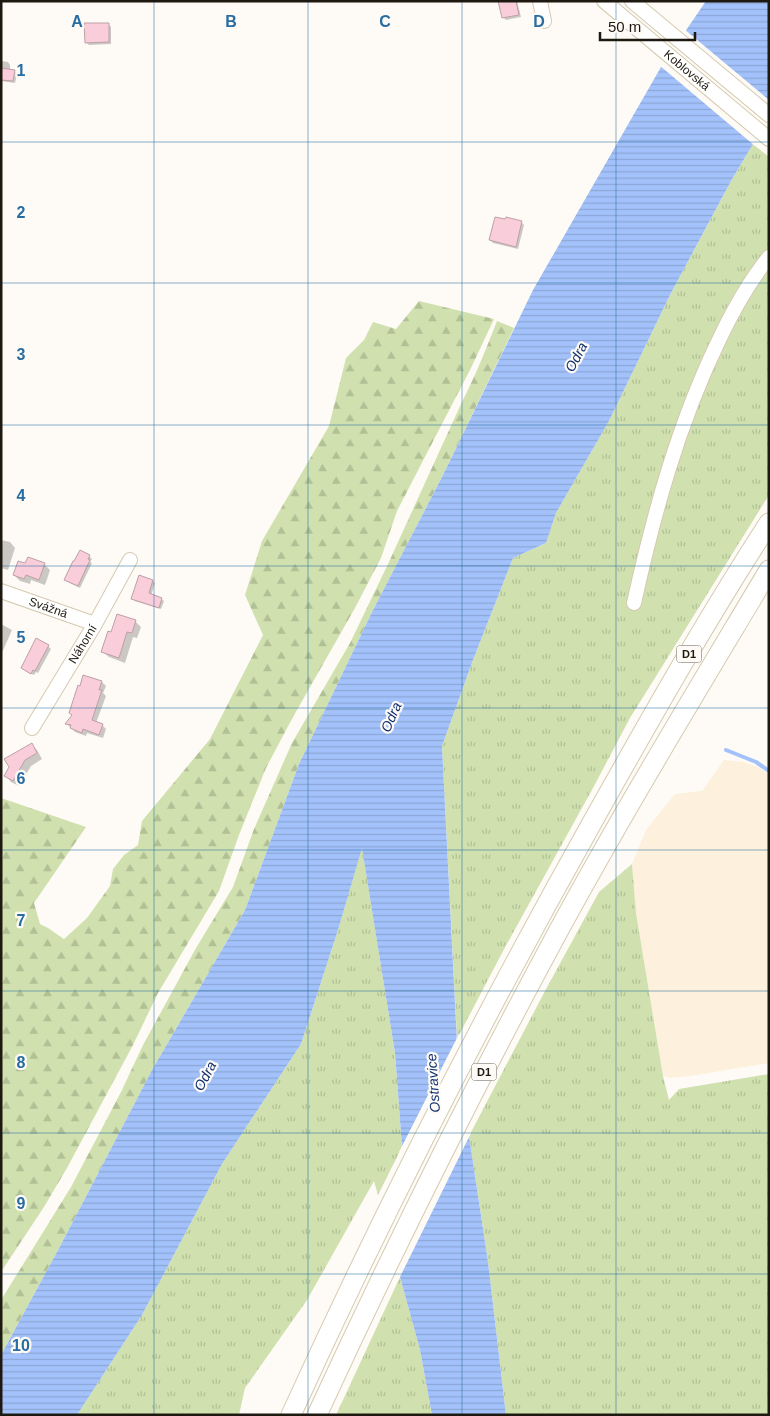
<svg xmlns="http://www.w3.org/2000/svg" width="770" height="1416" viewBox="0 0 770 1416" font-family="Arial,sans-serif">
	<defs>
		<pattern id="grass-tufts" width="24" height="20" patternUnits="userSpaceOnUse" patternTransform="scale(1.25)"><rect width="24" height="20" fill="#d0e1af"/><path d="M3 7l-1-3M5 7V3M7 7l1-3M15 17l-1-3M17 17v-4M19 17l1-3" fill="none" stroke="#b2c096"/></pattern>
		<pattern id="forest-firs" width="22" height="20" patternUnits="userSpaceOnUse" patternTransform="scale(1.25)"><rect width="22" height="20" fill="#d0e1af"/><path d="M5 1l3.5 6h-7zM16 11l3.5 6h-7z" fill="#b2c096"/></pattern>
		<pattern id="water-rules" width="6" height="5" patternUnits="userSpaceOnUse" patternTransform="scale(1.25)"><rect width="6" height="5" fill="#a3c2fb"/><path d="M0 2.5h6" fill="none" stroke="#8ca6d6"/></pattern>
	</defs>
	<rect width="100%" height="100%" fill="#fefbf6"/>
	<!-- industrial -->
	<polygon fill="#fdf0dc" points="724,760 744,762 760,768 769,775 769,1063 690,1076 670,1078 663,1076 636,913 632,864 646,830 675,794 702,791"/>
	<!-- grass -->
	<g fill="url(#grass-tufts)">
		<polygon points="753,144 769,157 769,495 630,718 593,788 503,951 457,1039 442,746 473,660 513,558 546,543 556,513 609,421 670,295 731,181"/>
		<polygon points="362,846 395,1053 402,1147 378,1195 374,1181 307,1300 245,1388 239,1415 77,1415 142,1315 222,1164 301,1044 338,930"/>
		<polygon points="632,864 636,913 663,1076 669,1100 679,1089 769,1074 769,1415 506,1415 488,1262 469,1136 545,991 599,892"/>
		<polygon points="400,1277 420,1350 432,1415 336,1415"/>
	</g>
	<!-- forest -->
	<g fill="url(#forest-firs)">
		<polygon points="419,301 494,319 471,368 397,511 381,558 355,608 293,717 266,768 239,835 219,891 158,993 133,1045 67,1168 44,1207 1,1272 1,798 86,827 34,903 40,924 48,928 64,939 87,918 110,886 113,869 124,855 138,845 142,821 210,739 263,635 245,595 262,541 329,426 346,358 364,340 373,322 396,329"/>
		<path d="M497,321L514,328L443,475L372,612L299,764L245,910L152,1070L57,1252L1,1355V1300L71,1187L121,1092L143,1045L196,948L233,887L254,829L292,743L350,643L388,564L461,404C475,377 486,349 497,321Z"/>
	</g>
	<!-- water -->
	<polygon fill="url(#water-rules)" points="706,1 769,1 769,117 731,181 670,295 609,421 556,513 546,543 513,558 473,660 442,746 458,1063 488,1262 506,1415 432,1415 420,1350 400,1277 402,1147 395,1053 362,848 338,930 301,1044 222,1164 142,1315 77,1415 1,1415 1,1355 57,1252 152,1070 245,910 299,764 372,612 443,475 533,290 661,67"/>
	<!-- pier -->
	<g fill="#fefbf6">
		<polygon points="684,29 769,100 769,122 755,146 659,65"/>
		<polygon points="459,1034 461,1063 471,1133 398,1281 399,1152"/>
	</g>
	<!-- shadow -->
	<g fill="#0003">
		<polygon points="499,1 517,1 521,17 506,20 503,17"/>
		<polygon points="108,24 111,27 111,44 89,45 86,42"/>
		<polygon points="1,61 8,62 10,65 10,70 14,71 17,74 15,83 1,81"/>
		<polygon points="521,222 524,225 518,249 493,243 490,240"/>
		<polygon points="1,540 10,542 15,548 8,570 1,568"/>
		<polygon points="89,556 92,559 90,562 92,563 80,588 68,582 66,580"/>
		<polygon points="44,564 50,570 45,585 31,580 30,584 20,581 14,575 26,565"/>
		<polygon points="140,576 153,581 155,583 151,596 161,599 164,601 161,609 135,601 133,598"/>
		<polygon points="135,621 141,627 137,638 133,637 125,663 109,657 103,652 112,633"/>
		<polygon points="1,624 12,630 1,655"/>
		<polygon points="48,646 51,649 38,673 36,672 34,675 25,671"/>
		<polygon points="102,682 106,686 103,693 106,696 96,723 102,725 106,729 103,738 87,733 86,736 75,732 67,724"/>
		<polygon points="31,744 37,750 42,759 31,766 19,786 11,782 6,776"/>
	</g>
	<g fill="none" stroke-linecap="round" stroke-linejoin="round">
		<!-- stream -->
		<polyline stroke="#a3c2fb" stroke-width="4" points="726,750 756,762 769,771"/>
	</g>
	<!-- building -->
	<g fill="#f9cdda" stroke="#bda0a8">
		<polygon points="498,1 516,1 519,15 502,18"/>
		<polygon points="84,23 109,23 109,42 85,43"/>
		<polygon points="1,68 15,70 13,81 1,80"/>
		<polygon points="495,217 505,219 506,217 522,221 516,247 489,240"/>
		<polygon points="80,550 90,555 88,559 90,560 78,586 64,580 73,561 74,561"/>
		<polygon points="28,557 45,563 39,580 26,575 24,579 13,575 18,561 25,563"/>
		<polygon points="139,575 153,580 149,593 162,598 159,608 131,599"/>
		<polygon points="117,614 136,620 132,633 127,632 119,658 101,652 108,631 111,632"/>
		<polygon points="36,638 49,645 35,671 33,670 31,674 21,668"/>
		<polygon points="83,675 102,681 99,690 102,690 92,720 103,724 99,735 83,729 82,733 70,728 71,725 65,724 72,715 69,713 78,685 80,686"/>
		<polygon points="32,743 37,753 25,760 13,781 4,776 9,767 4,759"/>
	</g>
	<g fill="none" stroke-linecap="round" stroke-linejoin="round">
		<!-- minor casing -->
		<g stroke="#d5cab0" stroke-width="16">
			<g id="minor">
				<polyline points="540,1 544,21"/>
				<path id="s1" d="M604,1L769,139"/>
				<polyline points="632,1 769,115"/>
				<path id="s2" d="M1,591L95,624"/>
				<path d="M634,603C654,513 678,425 718,342C732,312 748,283 769,257"/>
				<path id="s3" d="M32,728L95,624L130,560"/>
			</g>
		</g>
		<!-- highway casing -->
		<g stroke="#d5cab0" stroke-width="21">
			<g id="highway">
				<path d="M291,1415C383,1213 484,1015 593,821C649,721 706,620 769,523"/>
				<path d="M317,1415C393,1250 474,1087 560,928C626,807 698,689 769,570"/>
			</g>
		</g>
		<!-- minor -->
		<use href="#minor" stroke="#fff" stroke-width="14"/>
		<!-- highway -->
		<use href="#highway" stroke="#fff" stroke-width="19"/>
	</g>
	<!-- grid -->
	<path fill="none" stroke="#286da2" stroke-width="1" stroke-opacity="0.55" d="M154,1V1415M308,1V1415M462,1V1415M616,1V1415M1,142H769M1,283H769M1,425H769M1,566H769M1,708H769M1,850H769M1,991H769M1,1133H769M1,1274H769"/>
	<g text-anchor="middle" dominant-baseline="central" stroke-width="4.5" stroke-linejoin="round" paint-order="stroke">
		<!-- shield labels -->
		<g fill="#fefbf6" stroke="#615d55" stroke-width="1">
			<rect x="676.5" y="645.5" width="25" height="17" rx="4"/>
			<rect x="471.5" y="1063.5" width="25" height="17" rx="4"/>
		</g>
		<g font-size="11" font-weight="bold" fill="#1e1910">
			<text x="689" y="654">D1</text>
			<text x="484" y="1072">D1</text>
		</g>
		<!-- street labels -->
		<g font-size="12" fill="#1e1910" stroke="#fefbf6">
			<text stroke="none"><textPath href="#s1" startOffset="108">Koblovská</textPath></text>
			<text stroke="none"><textPath href="#s2" startOffset="50">Svážná</textPath></text>
			<text stroke="none"><textPath href="#s3" startOffset="98">Náhorní</textPath></text>
		</g>
		<!-- water labels -->
		<g font-size="14" font-style="italic" fill="#103070" stroke="#fefbf6">
			<text transform="translate(576 357) rotate(-62)">Odra</text>
			<text transform="translate(391 717) rotate(-66)">Odra</text>
			<text transform="translate(205 1076) rotate(-62)">Odra</text>
			<text transform="translate(433 1083) rotate(-94)">Ostravice</text>
		</g>
	</g>
	<g font-size="16" text-anchor="middle" font-weight="bold" fill="#286da2" stroke="#fefbf6" stroke-width="4.5" stroke-linejoin="round" paint-order="stroke">
		<text x="77" y="27">A</text>
		<text x="231" y="27">B</text>
		<text x="385" y="27">C</text>
		<text x="539" y="27">D</text>
		<text x="21" y="76">1</text>
		<text x="21" y="218">2</text>
		<text x="21" y="360">3</text>
		<text x="21" y="501">4</text>
		<text x="21" y="643">5</text>
		<text x="21" y="784">6</text>
		<text x="21" y="926">7</text>
		<text x="21" y="1068">8</text>
		<text x="21" y="1209">9</text>
		<text x="21" y="1351">10</text>
	</g>
	<!-- border -->
	<rect width="770" height="1416" fill="none" stroke="#1e1910" stroke-width="5"/>
	<!-- scale -->
	<path d="M600 32v8h95v-8" fill="none" stroke="#1e1910" stroke-width="2.5"/>
	<text x="608" y="32" font-size="15" fill="#1e1910" stroke="#fefbf6" stroke-width="4" paint-order="stroke">50 m</text>
</svg>
